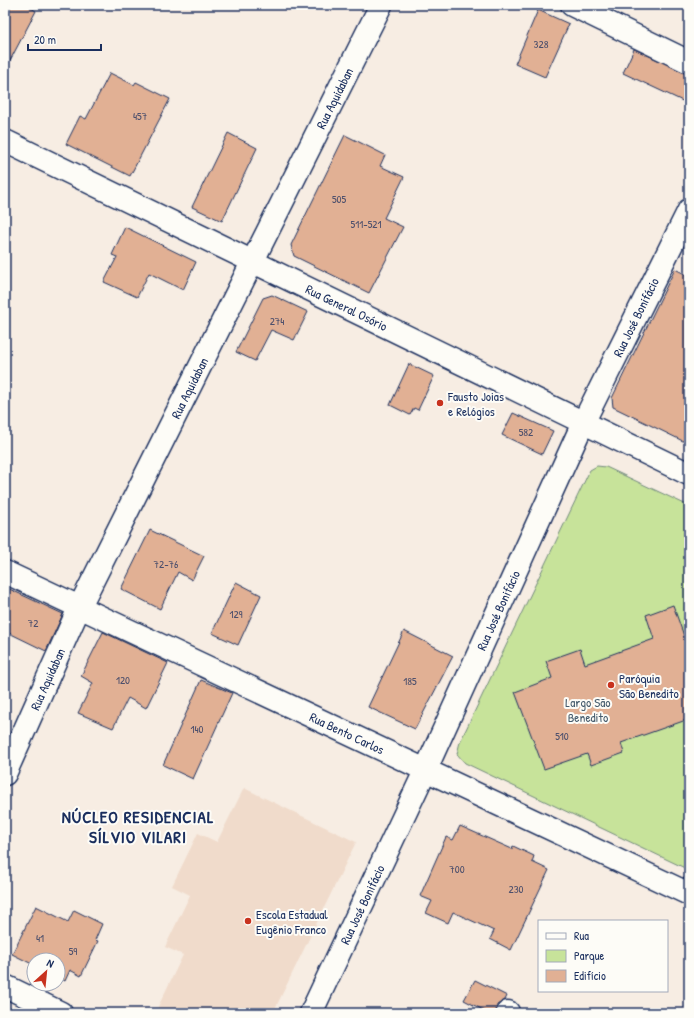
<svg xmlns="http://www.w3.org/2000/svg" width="694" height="1018" viewBox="0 0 694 1018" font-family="'Patrick Hand',sans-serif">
	<rect width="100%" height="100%" fill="#f7ede3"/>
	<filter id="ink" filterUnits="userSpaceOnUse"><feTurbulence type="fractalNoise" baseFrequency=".025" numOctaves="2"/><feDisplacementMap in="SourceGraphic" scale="8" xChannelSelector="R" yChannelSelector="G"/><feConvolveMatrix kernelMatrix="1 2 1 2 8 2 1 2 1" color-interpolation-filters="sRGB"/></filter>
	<g filter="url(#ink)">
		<!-- built -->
		<polygon fill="#f0dbcb" points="244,788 356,842 273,1013 155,1013 183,955 165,947 190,895 172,886 198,833 217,842"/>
		<!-- green -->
		<polygon fill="#c7e39a" stroke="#71897c" points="597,466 606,467 689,506 689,870 465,763 457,754 460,742 590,470"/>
		<!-- building -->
		<g fill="#e1b094" stroke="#1b2f5e">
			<polygon points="5,5 26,5 36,11 5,70"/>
			<polygon points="538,10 569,24 545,77 515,64"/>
			<polygon points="634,49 689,74 689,104 623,73"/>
			<polygon points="110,73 134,85 136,82 170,99 130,176 66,144 80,116 86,119"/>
			<polygon points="228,133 257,148 222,221 192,207"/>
			<polygon points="345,135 385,155 380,166 404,177 384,218 403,227 369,293 294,256 291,245"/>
			<polygon points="125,227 196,262 183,290 149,273 137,297 104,282 117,257 112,255"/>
			<polygon points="675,269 689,276 689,444 613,407 612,398"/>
			<polygon points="272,295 308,312 294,340 271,330 255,361 236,352 263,298"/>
			<polygon points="409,364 434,376 418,410 414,408 410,415 390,405"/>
			<polygon points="513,413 553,431 542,454 502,435"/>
			<polygon points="150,530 204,556 192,580 178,572 160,609 121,589"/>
			<polygon points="236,582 261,595 238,645 212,633"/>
			<polygon points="5,587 63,614 46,651 5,631"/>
			<polygon points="673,605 689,650 689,719 621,743 624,753 591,765 587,754 544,769 515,692 552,678 546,661 580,649 585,664 654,639 646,615"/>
			<polygon points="404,631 453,656 415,729 368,707"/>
			<polygon points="103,632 168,663 146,708 128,698 113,728 78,713 93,683 81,676"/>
			<polygon points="201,680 232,693 193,779 163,765"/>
			<polygon points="460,826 512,849 513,846 534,856 532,862 549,870 511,950 490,939 494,931 453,912 448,923 426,913 432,901 420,896 446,837 453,840"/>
			<polygon points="36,906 68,922 74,910 102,924 95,940 98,941 81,976 70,970 65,981 58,977 58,960 34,960 34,965 12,954"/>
			<polygon points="475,980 507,996 505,1000 497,1005 496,1013 489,1013 464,1000"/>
		</g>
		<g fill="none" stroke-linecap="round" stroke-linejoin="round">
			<!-- minor casing -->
			<g stroke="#1b2f5e" stroke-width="25">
				<polyline id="minor" points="508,1013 508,1012"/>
			</g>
			<!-- tertiary casing -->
			<g stroke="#1b2f5e" stroke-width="25">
				<g id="tertiary">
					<polyline points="572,5 689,62"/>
					<path id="s1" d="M5,141L689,474"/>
					<path id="s2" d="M5,774L79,608L381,5"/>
				</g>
			</g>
			<!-- secondary casing -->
			<g stroke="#1b2f5e" stroke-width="25">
				<g id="secondary">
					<path id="s3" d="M5,572L689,894"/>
					<polyline points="5,986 61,1013"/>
					<path id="s4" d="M311,1013L426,769L583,423L689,210"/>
				</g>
			</g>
			<!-- minor -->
			<use href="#minor" stroke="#fdfcf7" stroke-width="22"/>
			<!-- tertiary -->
			<use href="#tertiary" stroke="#fdfcf7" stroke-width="22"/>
			<!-- secondary -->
			<use href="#secondary" stroke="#fdfcf7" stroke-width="22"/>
		</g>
	</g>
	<!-- markers -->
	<g fill="#c8321e" stroke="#fdfcf7" stroke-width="1.5">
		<circle cx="440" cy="403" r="4"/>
		<circle cx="611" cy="685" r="4"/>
		<circle cx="248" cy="921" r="4"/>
	</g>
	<g text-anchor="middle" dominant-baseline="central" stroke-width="4" stroke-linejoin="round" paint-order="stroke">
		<!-- number labels -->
		<g font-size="11" fill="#4c4f6c">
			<text x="541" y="44">328</text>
			<text x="140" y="116">457</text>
			<text x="339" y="199">505</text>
			<text x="366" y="224">511-521</text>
			<text x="277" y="321">274</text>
			<text x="526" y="432">582</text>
			<text x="166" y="564">72-76</text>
			<text x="236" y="614">129</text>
			<text x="33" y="623">72</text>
			<text x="123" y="680">120</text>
			<text x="410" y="681">185</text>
			<text x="197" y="729">140</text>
			<text x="562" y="736">510</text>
			<text x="457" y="869">700</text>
			<text x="516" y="889">230</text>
			<text x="40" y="938">41</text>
			<text x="73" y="951">59</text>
		</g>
		<!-- street labels -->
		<g font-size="13" fill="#1b2f5e" stroke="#fdfcf7">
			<text stroke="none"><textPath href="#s2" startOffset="752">Rua Aquidaban</textPath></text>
			<text stroke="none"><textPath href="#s1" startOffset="380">Rua General Osório</textPath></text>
			<text stroke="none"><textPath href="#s4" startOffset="768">Rua José Bonifácio</textPath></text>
			<text stroke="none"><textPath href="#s2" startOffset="428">Rua Aquidaban</textPath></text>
			<text stroke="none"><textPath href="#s4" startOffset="444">Rua José Bonifácio</textPath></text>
			<text stroke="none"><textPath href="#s2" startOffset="104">Rua Aquidaban</textPath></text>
			<text stroke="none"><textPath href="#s3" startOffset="378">Rua Bento Carlos</textPath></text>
			<text stroke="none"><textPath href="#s4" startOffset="120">Rua José Bonifácio</textPath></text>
		</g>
		<!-- poi labels -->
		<g font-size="13" fill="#1b2f5e" stroke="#fdfcf7" text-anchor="start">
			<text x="448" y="396">Fausto Joias<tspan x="448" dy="15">e Relógios</tspan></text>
			<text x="619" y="678">Paróquia<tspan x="619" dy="15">São Benedito</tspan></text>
			<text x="256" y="914">Escola Estadual<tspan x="256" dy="15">Eugênio Franco</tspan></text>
		</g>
		<!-- park labels -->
		<g font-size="13" fill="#465c6d" stroke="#fdfcf7">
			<text x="588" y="702">Largo São<tspan x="588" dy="15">Benedito</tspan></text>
		</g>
		<!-- district labels -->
		<g font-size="17" font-weight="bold" letter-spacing="1" fill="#1b2f5e" stroke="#fdfcf7">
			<text x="138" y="816">NÚCLEO RESIDENCIAL<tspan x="138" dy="20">SÍLVIO VILARI</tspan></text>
		</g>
	</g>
	<!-- margin -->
	<rect width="694" height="1018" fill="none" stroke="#fdfcf7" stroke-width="20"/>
	<rect x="10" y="10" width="674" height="998" fill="none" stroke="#1b2f5e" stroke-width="1.5" filter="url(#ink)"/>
	<!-- legend -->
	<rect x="538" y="920" width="130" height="72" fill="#fdfcf7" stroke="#a3aaba"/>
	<rect x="546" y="933" width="20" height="6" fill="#fdfcf7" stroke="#a3aaba"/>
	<text x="574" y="940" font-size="12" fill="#1b2f5e">Rua</text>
	<rect x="546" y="950" width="20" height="12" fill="#c7e39a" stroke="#a3aaba"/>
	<text x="574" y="960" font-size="12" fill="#1b2f5e">Parque</text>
	<rect x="546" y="970" width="20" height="12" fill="#e1b094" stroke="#a3aaba"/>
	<text x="574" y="980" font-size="12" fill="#1b2f5e">Edifício</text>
	<!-- north arrow -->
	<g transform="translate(46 972) rotate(27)"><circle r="19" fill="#fdfcf7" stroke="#a3aaba"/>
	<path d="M0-3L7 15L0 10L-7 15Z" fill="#c8321e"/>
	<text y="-6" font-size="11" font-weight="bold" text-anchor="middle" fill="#1b2f5e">N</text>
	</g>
	<!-- scale -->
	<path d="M28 44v6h73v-6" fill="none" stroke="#1b2f5e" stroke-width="2"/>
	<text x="34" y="44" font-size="12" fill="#1b2f5e" stroke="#fdfcf7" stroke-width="3" paint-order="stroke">20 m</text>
</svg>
